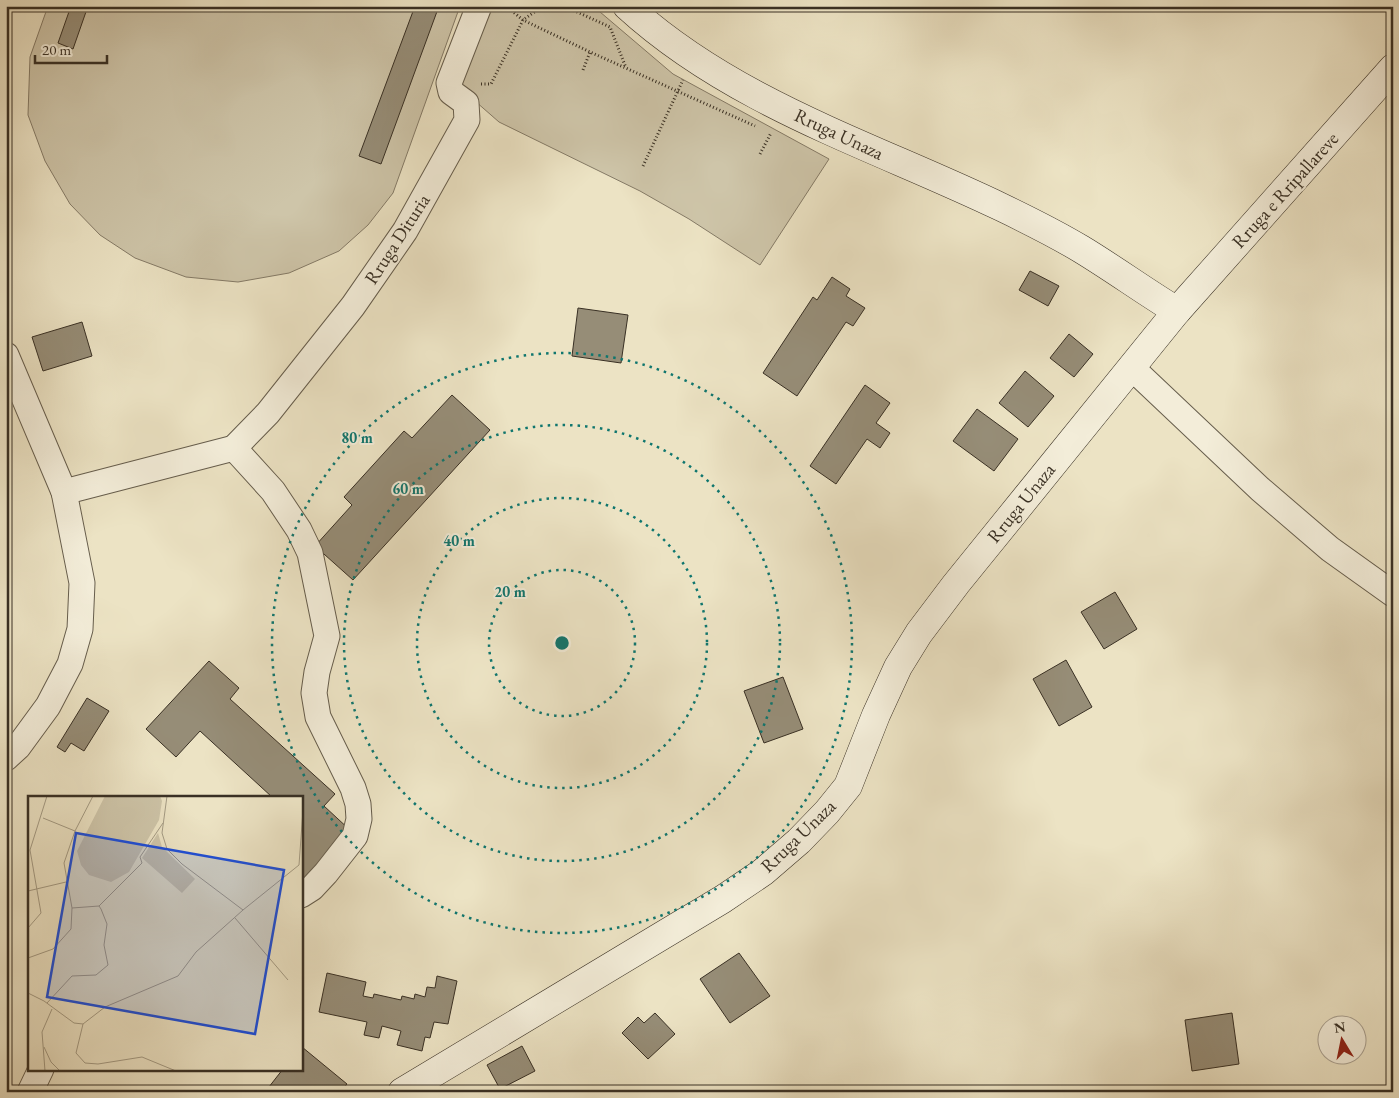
<svg xmlns="http://www.w3.org/2000/svg" width="1399" height="1098" viewBox="0 0 1399 1098" font-family="'EB Garamond',serif">
	<rect width="100%" height="100%" fill="#ece3c4"/>
	<filter id="stains"><feTurbulence type="fractalNoise" baseFrequency=".004" numOctaves="4"/><feColorMatrix values="0 0 0 0 .2 0 0 0 0 .09 0 0 0 0 .02 0 0 0 .5 -.17"/></filter>
	<radialGradient id="worn" r=".72"><stop offset=".6" stop-color="#630" stop-opacity="0"/><stop offset="1" stop-color="#630" stop-opacity=".3"/></radialGradient>
	<!-- green -->
	<g fill="#cec5a9" stroke="#847a66">
		<polygon points="48,6 460,6 393,193 368,225 339,251 289,273 238,282 186,277 135,258 100,235 70,204 45,161 28,115 30,57"/>
		<polygon points="491,6 593,6 673,74 829,159 760,265 689,219 640,191 499,122 459,87"/>
	</g>
	<!-- building -->
	<g fill="#968d77" stroke="#393024">
		<polygon points="71,6 88,6 73,49 58,43"/>
		<polygon points="415,6 439,6 381,164 359,156"/>
		<polygon points="1030,271 1059,286 1048,306 1019,290"/>
		<polygon points="832,277 850,289 846,296 865,308 853,326 846,322 797,396 763,373 813,297 817,300"/>
		<polygon points="578,308 628,315 621,363 572,356"/>
		<polygon points="82,322 92,356 43,371 32,337"/>
		<polygon points="1069,334 1093,354 1074,377 1050,358"/>
		<polygon points="1025,371 1054,396 1028,427 999,403"/>
		<polygon points="865,385 890,403 876,423 890,433 880,448 867,439 836,484 810,466"/>
		<polygon points="452,395 490,430 353,580 315,546 352,505 344,497 404,431 412,438"/>
		<polygon points="977,409 1018,439 994,471 953,441"/>
		<polygon points="1115,592 1137,629 1104,649 1081,612"/>
		<polygon points="1066,660 1092,707 1059,726 1033,679"/>
		<polygon points="209,661 239,688 230,699 335,794 324,806 351,831 301,886 301,829 304,826 301,823 301,797 272,797 200,731 176,757 146,729"/>
		<polygon points="783,677 803,729 764,743 744,691"/>
		<polygon points="87,698 109,711 84,751 71,743 65,752 57,747"/>
		<polygon points="739,953 770,996 730,1023 700,979"/>
		<polygon points="327,973 366,982 363,996 373,998 374,994 401,1000 402,996 414,999 415,994 425,997 427,987 435,988 437,976 457,981 448,1024 434,1022 430,1038 425,1037 422,1051 397,1045 401,1031 382,1026 379,1038 364,1035 367,1022 319,1012"/>
		<polygon points="655,1013 675,1034 648,1059 622,1033 638,1017 644,1023"/>
		<polygon points="1232,1013 1239,1064 1192,1071 1185,1020"/>
		<polygon points="522,1046 535,1071 500,1089 487,1065"/>
		<polygon points="302,1047 347,1084 340,1092 265,1092 283,1069 301,1069"/>
	</g>
	<g fill="none" stroke-linecap="round" stroke-linejoin="round">
		<!-- street casing -->
		<g stroke="#665d4c" stroke-width="27">
			<g id="street">
				<polyline points="6,355 64,492 82,583 80,629 70,664 48,706 18,747 6,758"/>
				<polyline points="1131,367 1260,489 1330,549 1393,594"/>
				<polyline points="234,448 268,413 353,306 405,231 467,120 466,103 451,92 449,83 479,6"/>
				<polyline points="64,492 234,448 273,491 299,530 310,553 327,636 317,672 314,693 318,717 353,788 358,804 359,819 355,836 326,873 312,888 301,895"/>
				<polyline points="30,1092 41,1069"/>
			</g>
		</g>
		<!-- secondary casing -->
		<g stroke="#393024" stroke-width="29">
			<g id="secondary">
				<path d="M627,6C733,103 874,146 1001,207C1028,220 1056,234 1081,249C1114,269 1144,291 1177,311"/>
				<polyline points="402,1092 723,899 763,872 799,841 827,812 848,786 876,715 898,667 919,633 956,584 1177,311 1393,68"/>
			</g>
		</g>
		<!-- path -->
		<g stroke="#393024" stroke-width="3" stroke-dasharray="1 2.5" stroke-linecap="butt">
			<polyline points="506,6 523,20 590,52 755,126"/>
			<polyline points="564,6 610,27 626,68"/>
			<polyline points="583,70 590,52"/>
			<polyline points="481,84 491,84 523,20 543,6"/>
			<polyline points="760,154 771,133"/>
			<polyline points="643,166 683,80"/>
		</g>
		<!-- street -->
		<use href="#street" stroke="#f3edd9" stroke-width="25"/>
		<!-- secondary -->
		<use href="#secondary" stroke="#f3edd9" stroke-width="28"/>
	</g>
	<!-- distance rings -->
	<g fill="none" stroke="#0f766e" stroke-width="2.5" stroke-dasharray="2.5 5">
		<circle cx="562" cy="643" r="73"/>
		<circle cx="562" cy="643" r="145"/>
		<circle cx="562" cy="643" r="218"/>
		<circle cx="562" cy="643" r="290"/>
	</g>
	<g text-anchor="middle" dominant-baseline="central" stroke-width="4" stroke-linejoin="round" paint-order="stroke">
		<!-- street labels -->
		<g font-size="19" fill="#393024" stroke="#f3edd9">
			<text transform="translate(839 134) rotate(25)">Rruga Unaza</text>
			<text transform="translate(1285 190) rotate(-48)">Rruga e Rripallareve</text>
			<text transform="translate(397 239) rotate(-57)">Rruga Dituria</text>
			<text transform="translate(1021 503) rotate(-51)">Rruga Unaza</text>
			<text transform="translate(798 836) rotate(-44)">Rruga Unaza</text>
		</g>
	</g>
	<!-- overview -->
	<g transform="translate(28 796)">
		<rect width="275" height="275" fill="#ece3c4"/>
		<path d="M77,0H132L134,5L131,24L101,76L83,86L61,79L53,69L49,55ZM130,37L134,51L167,83L154,97L114,62Z" fill="#cec5a9"/>
		<path fill="none" stroke="#a49b84" stroke-width="1" d="M15,22L47,35M271,69L275,14M0,95L38,86M71,110L114,67L112,61L135,27M215,114L271,69M207,122L260,184M0,132L13,117L2,54L19,0M0,162L25,153L43,133L44,112L36,67L47,35L65,0M0,197L16,205L46,227L55,228M19,207L44,180L68,179L80,169L76,149L79,128L73,113L71,110L44,112M55,228L77,211L150,180L168,156L215,114L154,68L139,53L134,37L139,0M55,228L48,257L57,267L70,268L114,261L148,275M16,251L23,266L32,275M17,275L14,236L24,213"/>
		<path fill="#1d4ed8" fill-opacity="0.15" stroke="#1d4ed8" stroke-width="2.5" d="M48,37L256,74L227,238L19,201Z"/>
		<rect width="275" height="275" fill="none" stroke="#393024" stroke-width="2.5"/>
	</g>
	<circle cx="562" cy="643" r="8" fill="#0f766e" stroke="#f3edd9" stroke-width="2.5"/>
	<g font-size="15" text-anchor="middle" font-weight="bold" fill="#0f766e" stroke="#f3edd9" stroke-width="4" stroke-linejoin="round" paint-order="stroke">
		<text x="357" y="443">80 m</text>
		<text x="408" y="494">60 m</text>
		<text x="459" y="546">40 m</text>
		<text x="510" y="597">20 m</text>
	</g>
	<!-- margin -->
	<rect width="1399" height="1098" fill="none" stroke="#ece3c4" stroke-width="25"/>
	<rect x="8" y="8" width="1384" height="1083" fill="none" stroke="#393024" stroke-width="2.5"/>
	<rect x="12" y="12" width="1374" height="1073" fill="none" stroke="#393024"/>
	<!-- north arrow -->
	<g transform="translate(1342 1040) rotate(350)"><circle r="24" fill="#f3edd9" stroke="#a9a191"/>
	<path d="M0-4L9 19L0 12L-9 19Z" fill="#8f2418"/>
	<text y="-8" font-size="14" font-weight="bold" text-anchor="middle" fill="#393024">N</text>
	</g>
	<!-- scale -->
	<path d="M35 55v8h72v-8" fill="none" stroke="#393024" stroke-width="2.5"/>
	<text x="42" y="55" font-size="15" fill="#393024" stroke="#f3edd9" stroke-width="4" paint-order="stroke">20 m</text>
	<rect width="100%" height="100%" filter="url(#stains)"/>
	<rect width="100%" height="100%" fill="url(#worn)"/>
</svg>
